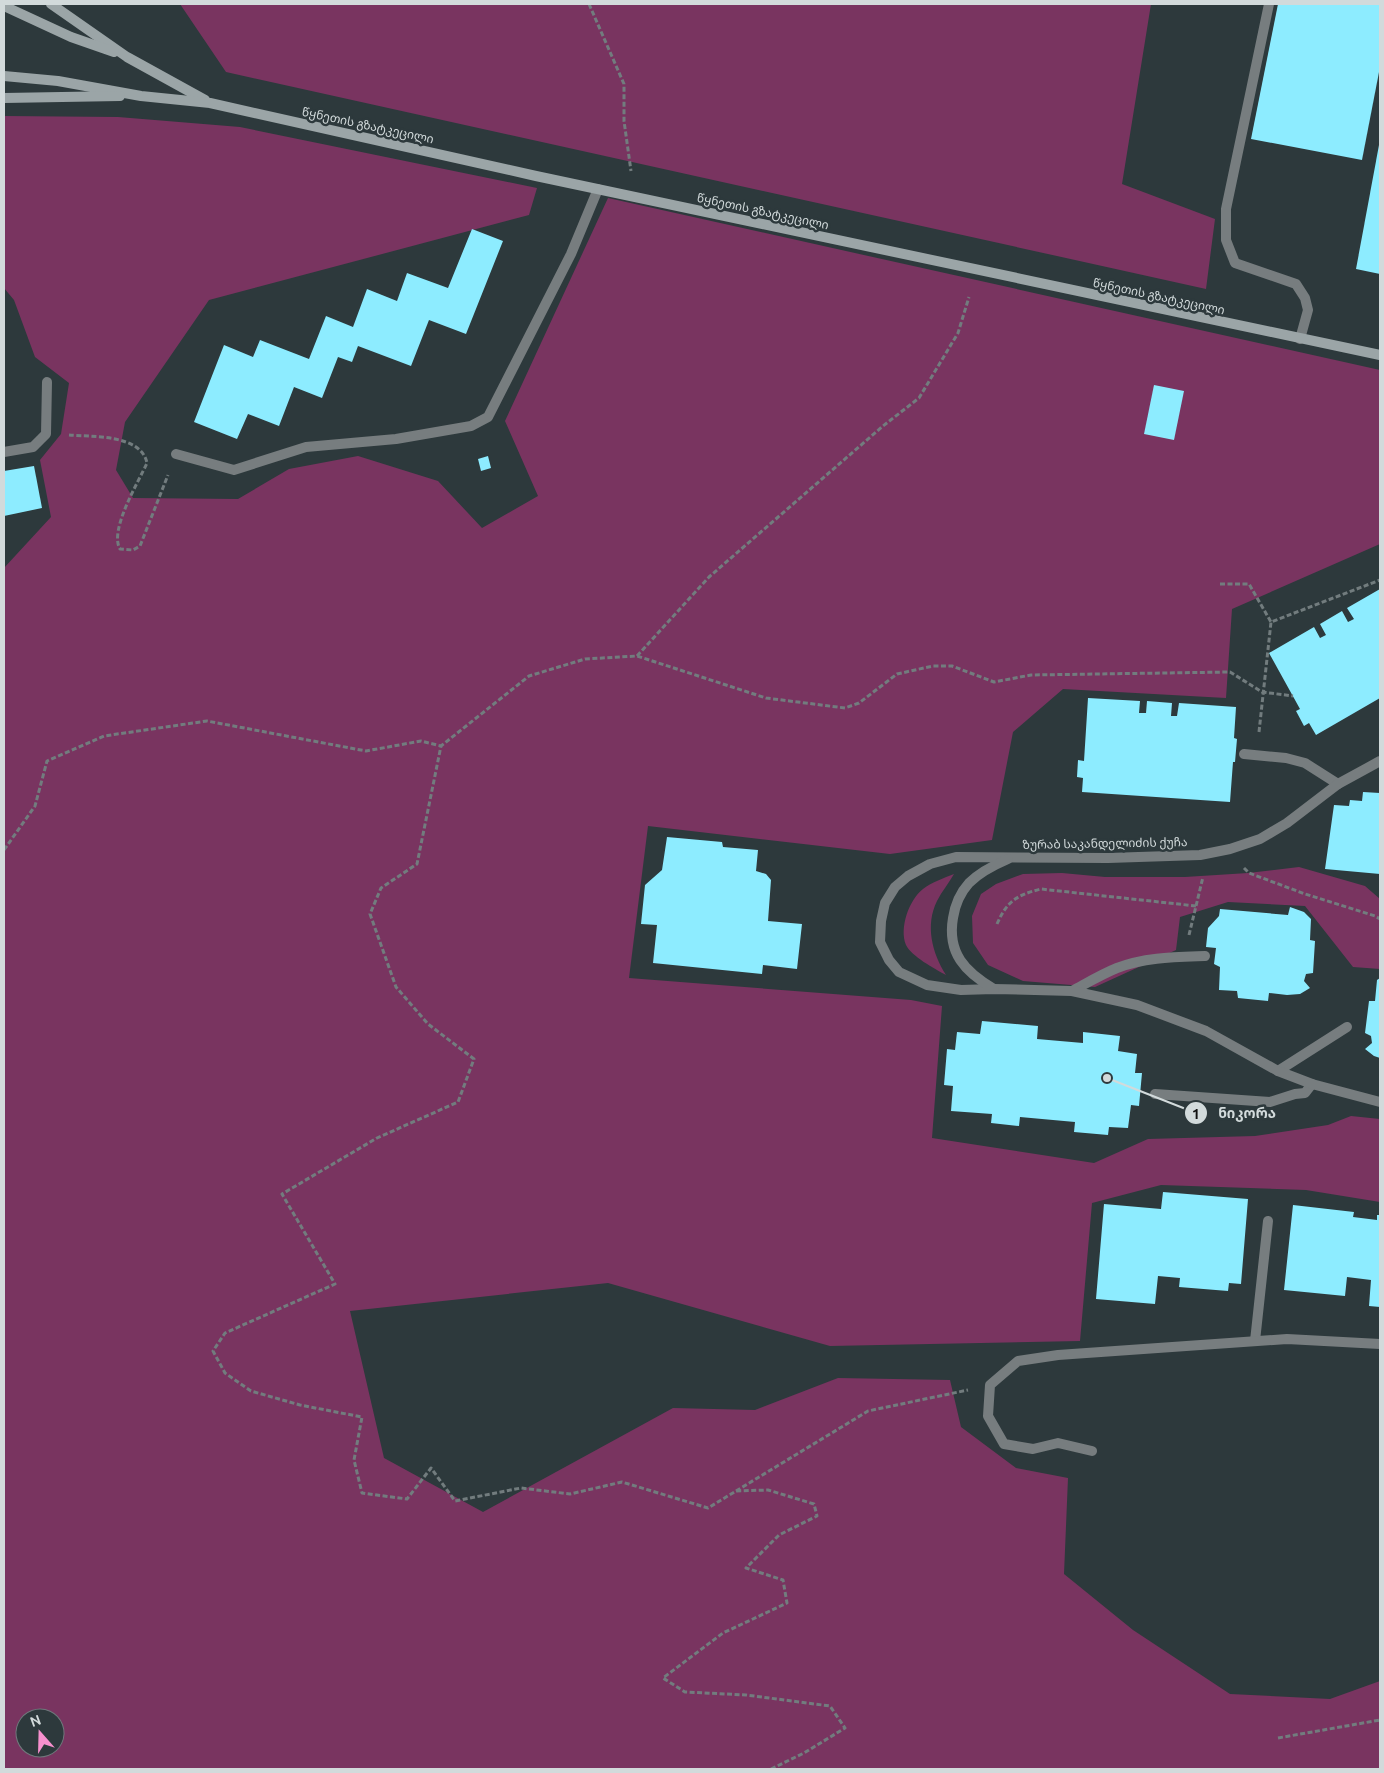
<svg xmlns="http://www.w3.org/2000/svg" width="1384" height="1773" viewBox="0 0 1384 1773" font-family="Ubuntu,'Noto Sans Georgian',sans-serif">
	<rect width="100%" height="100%" fill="#2d393c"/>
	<!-- green -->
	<g fill="#793460" fill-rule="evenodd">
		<polygon points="180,4 1151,4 1122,184 1215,219 1206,289 226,72"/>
		<path d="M4,116L118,117L240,127L537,188L529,215L209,300L125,422L116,470L133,498L238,499L289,469L358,456L438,481L482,528L538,496L505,421L608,198L1380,370V544L1232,609L1226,698L1063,689L1013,732L992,840L890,854L648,826L629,978L911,1000L942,1006L932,1138L1094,1163L1148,1139L1255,1136L1328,1125L1351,1116L1380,1119V1202L1306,1190L1161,1185L1092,1203L1080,1341L830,1346L608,1283L350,1311L384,1458L483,1512L673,1408L755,1410L838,1378L950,1380L961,1427L1016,1468L1068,1478L1064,1574L1133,1630L1230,1694L1330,1699L1380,1681V1769H4V568L51,517L40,460L61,434L69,383L35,357L14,300L4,288ZM25,1718H55V1748H25Z"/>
		<polygon points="1299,867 1365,886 1380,899 1380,969 1353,967 1305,906 1228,902 1180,917 1176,950 1095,987 1023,981 988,965 973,943 972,916 981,894 996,884 1023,874 1062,873 1105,877 1185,877 1248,873"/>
		<path d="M954,874C949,883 942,891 937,901C925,925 932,953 946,975C935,969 911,956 906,945C899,928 909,900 923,889C932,882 944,878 954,874Z"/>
	</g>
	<!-- building -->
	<g fill="#8decff">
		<polygon points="1278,4 1380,4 1380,67 1362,160 1251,139"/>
		<polygon points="1379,145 1380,145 1380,274 1356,269"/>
		<polygon points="472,229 503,241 466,334 429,320 411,366 358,346 352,362 338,357 322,398 294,387 279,426 248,414 237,439 194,422 224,345 253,357 260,340 309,359 326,316 353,327 367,289 397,301 407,273 448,288"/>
		<polygon points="1154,385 1184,391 1174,440 1144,434"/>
		<polygon points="488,456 491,468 481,471 478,459"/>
		<polygon points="34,466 42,508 4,516 4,471"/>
		<polygon points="1380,589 1380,698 1316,735 1309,723 1304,726 1296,711 1300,709 1269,653 1314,627 1320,638 1326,635 1320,624 1342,611 1348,622 1354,619 1347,608"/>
		<polygon points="1088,698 1140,701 1139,713 1146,713 1147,701 1172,703 1171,716 1177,716 1179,703 1236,707 1234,738 1237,739 1235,762 1233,762 1230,802 1082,792 1083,778 1077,777 1078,760 1084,761"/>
		<polygon points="1363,792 1380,793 1380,874 1325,869 1334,805 1349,806 1350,800 1362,801"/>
		<polygon points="667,837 722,842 723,847 758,850 756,871 766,874 771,880 768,921 802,924 797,969 763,965 762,974 653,963 657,925 641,924 645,885 662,870"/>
		<polygon points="1290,907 1304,912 1311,919 1310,940 1315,941 1313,973 1306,974 1304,981 1310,988 1300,994 1287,995 1269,993 1268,1001 1238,998 1237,991 1219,990 1220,967 1214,964 1216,948 1206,947 1208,928 1219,916 1220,909 1288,915"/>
		<polygon points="1380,978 1380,1058 1374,1056 1365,1049 1372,1043 1371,1036 1365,1033 1369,1001 1375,1001 1377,980"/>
		<polygon points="982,1021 1038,1026 1037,1039 1083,1043 1083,1032 1120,1036 1118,1051 1137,1054 1135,1073 1142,1073 1139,1106 1131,1105 1128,1128 1109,1127 1108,1135 1074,1132 1075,1122 1020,1117 1019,1126 991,1123 992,1114 951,1111 953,1086 944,1085 947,1049 955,1050 957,1032 980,1034"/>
		<polygon points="1163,1192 1248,1199 1241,1284 1229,1283 1228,1291 1179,1287 1180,1278 1158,1276 1155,1304 1096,1299 1104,1204 1161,1209"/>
		<polygon points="1293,1205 1354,1212 1353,1217 1377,1220 1377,1215 1380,1215 1380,1307 1369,1306 1371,1280 1347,1277 1345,1296 1284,1290"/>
	</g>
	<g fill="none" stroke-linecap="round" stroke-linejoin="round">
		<!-- path -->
		<g stroke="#727c7e" stroke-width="3" stroke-dasharray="5 2.5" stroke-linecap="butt">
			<polyline points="589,4 624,84 624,121 631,171"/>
			<path d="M69,435C92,437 141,434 147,463C138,483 109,530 120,549L133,550L140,546L168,475"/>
			<polyline points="1220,584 1249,584 1271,622"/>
			<polyline points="637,656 709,577 883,426 919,398 958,333 969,297"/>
			<polyline points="1259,732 1271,622 1380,580"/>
			<polyline points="4,850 35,806 47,761 104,736 207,721 366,751 421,741 441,746"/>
			<polyline points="1244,868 1249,873 1305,894 1375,916 1380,919"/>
			<path d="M997,924C1007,901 1017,895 1041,889L1196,906"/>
			<polyline points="1189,935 1203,877"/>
			<polyline points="736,1491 868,1411 968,1390"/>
			<polyline points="1278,1738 1380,1720"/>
			<polyline points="771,1769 804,1753 845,1728 830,1706 746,1695 685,1692 663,1678 723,1633 787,1603 783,1580 746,1568 779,1535 817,1516 814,1504 768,1490 736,1491 708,1508 622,1482 570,1494 521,1488 455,1501 431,1468 407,1499 362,1493 354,1460 362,1417 300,1405 251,1391 225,1373 213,1351 225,1333 335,1284 282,1194 377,1138 458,1102 474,1059 428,1024 396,987 370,914 381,888 417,864 441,746 529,676 585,659 637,656 766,698 845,708 859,703 897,674 933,666 952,666 994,682 1031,675 1230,672 1262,692 1293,696"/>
		</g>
		<!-- lane -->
		<g stroke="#777d7f" stroke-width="10">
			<polyline points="1269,4 1226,209 1226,240 1235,263 1296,284 1305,298 1308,310 1300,339"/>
			<polyline points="1244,754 1286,758 1305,763 1338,784"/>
			<path d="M1072,991C1087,983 1102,974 1117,968C1145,957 1176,957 1205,956"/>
			<polyline points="1278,1071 1347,1027"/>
			<polyline points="1155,1094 1270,1102 1295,1094 1305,1093 1312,1084"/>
			<polyline points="1255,1341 1268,1221"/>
		</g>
		<!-- street -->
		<g stroke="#777d7f" stroke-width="10">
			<polyline points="4,452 33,447 46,434 47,382"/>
			<polyline points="176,454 234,470 306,447 396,439 471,426 488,417 571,254 598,189"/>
			<polyline points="1380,761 1338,784 1287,823 1260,839 1230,849 1200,855 1108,858 956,857 930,864 908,876 895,887 885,903 881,921 880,942 889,960 899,972 927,985 961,990 994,989 1072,991 1137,1005 1206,1031 1278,1071 1312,1084 1380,1102"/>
			<path d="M994,989C965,972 947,953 953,918C955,905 960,893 969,883C980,872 994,865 1008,859"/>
			<polyline points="1092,1451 1058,1443 1033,1449 1004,1444 988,1416 990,1385 1018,1361 1058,1355 1287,1339 1380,1344"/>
		</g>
		<!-- secondary -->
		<g stroke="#9ba5a7" stroke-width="10">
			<polyline points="51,4 127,57 205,100"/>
			<polyline points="4,6 71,37 114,52"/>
			<polyline points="4,76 58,81 141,96 210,103 536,176 1380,355"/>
			<polyline points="4,98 120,96"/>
		</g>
	</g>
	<g text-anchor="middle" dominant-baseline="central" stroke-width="5" stroke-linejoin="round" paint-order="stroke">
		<!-- street labels -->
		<g font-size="12" fill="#d2dadb" stroke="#2d393c">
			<text transform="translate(368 125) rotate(12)">წყნეთის გზატკეცილი</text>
			<text transform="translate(763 211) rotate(12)">წყნეთის გზატკეცილი</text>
			<text transform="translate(1159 296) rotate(12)">წყნეთის გზატკეცილი</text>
			<text transform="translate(1105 843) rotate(-1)">ზურაბ საკანდელიძის ქუჩა</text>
		</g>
	</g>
	<!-- callouts -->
	<path fill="none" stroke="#d2dadb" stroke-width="2" d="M1107 1078L1196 1113"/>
	<g fill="#d2dadb" stroke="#2d393c" stroke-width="2">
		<circle cx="1107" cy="1078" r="5"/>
		<circle cx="1196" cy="1113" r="12"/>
	</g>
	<g font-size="15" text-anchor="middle" font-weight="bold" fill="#111">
		<text x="1196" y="1119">1</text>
	</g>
	<g font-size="14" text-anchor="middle" font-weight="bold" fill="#d2dadb" stroke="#2d393c" stroke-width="5" stroke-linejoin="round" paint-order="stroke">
		<text x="1247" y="1118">ნიკორა</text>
	</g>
	<!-- border -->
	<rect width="1384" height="1773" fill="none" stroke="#d2dadb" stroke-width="10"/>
	<!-- north arrow -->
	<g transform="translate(40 1733) rotate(340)"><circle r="24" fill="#2d393c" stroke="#6f797c"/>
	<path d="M0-4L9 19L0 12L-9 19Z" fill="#f790ce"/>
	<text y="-8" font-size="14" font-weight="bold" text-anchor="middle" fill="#d2dadb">N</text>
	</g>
</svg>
